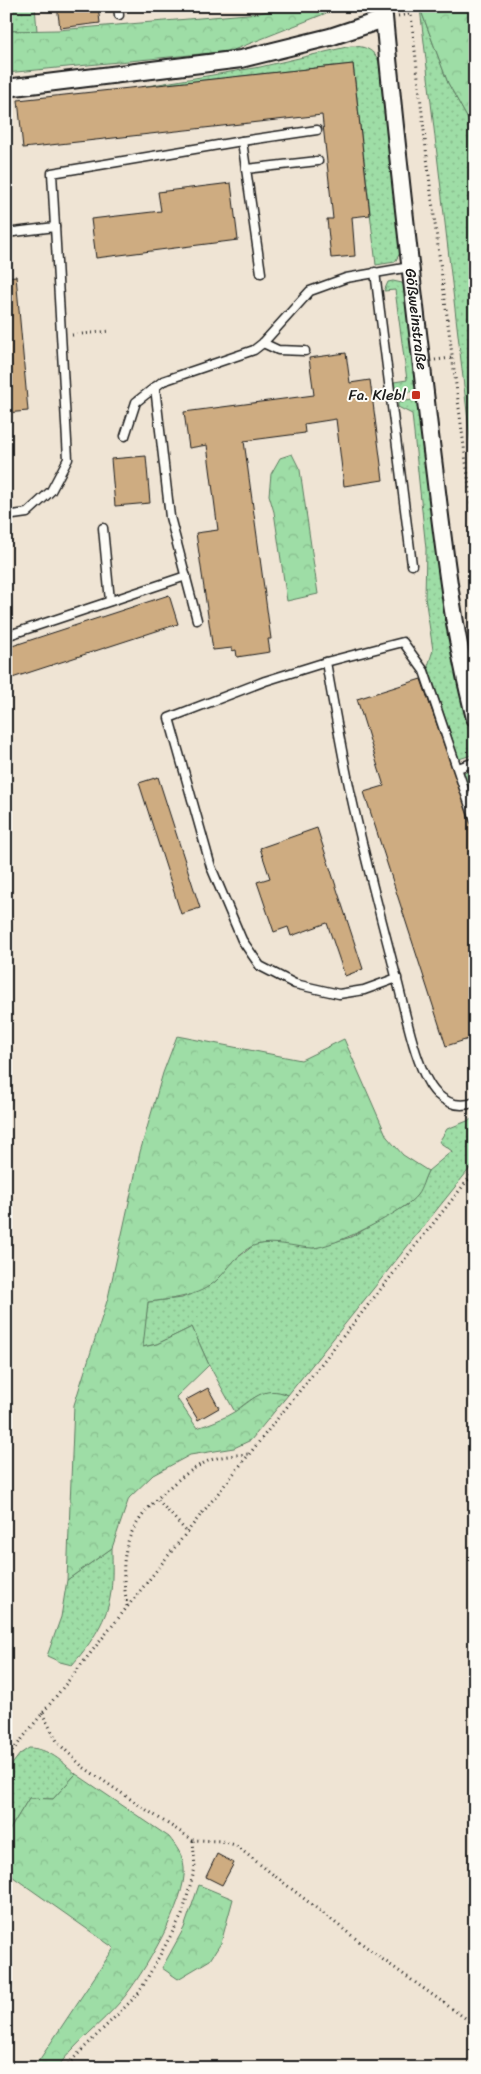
<svg xmlns="http://www.w3.org/2000/svg" width="481" height="2074" viewBox="0 0 481 2074" font-family="Sriracha,sans-serif">
	<defs>
		<pattern id="green-dots" width="8" height="8" patternUnits="userSpaceOnUse" patternTransform="scale(1.25)"><rect width="8" height="8" fill="#9edda6"/><path d="M2 2h.1M6 6h.1" fill="none" stroke="#88bd8e" stroke-width="1.8" stroke-linecap="round"/></pattern>
		<pattern id="forest-crowns" width="20" height="18" patternUnits="userSpaceOnUse" patternTransform="scale(1.25)"><rect width="20" height="18" fill="#9edda6"/><path d="M2 6a3 3 0 1 1 6 0M12 15a3 3 0 1 1 6 0" fill="none" stroke="#88bd8e"/></pattern>
	</defs>
	<rect width="100%" height="100%" fill="#efe4d4"/>
	<filter id="ink" filterUnits="userSpaceOnUse"><feTurbulence type="fractalNoise" baseFrequency=".02" numOctaves="2"/><feDisplacementMap in="SourceGraphic" scale="10" xChannelSelector="R" yChannelSelector="G"/><feConvolveMatrix kernelMatrix="1 2 1 2 8 2 1 2 1" color-interpolation-filters="sRGB"/></filter>
	<g filter="url(#ink)">
		<!-- green -->
		<g fill="url(#green-dots)" stroke="#5d7c61">
			<polygon points="6,6 35,6 37,31 6,31"/>
			<polygon points="420,8 448,83 475,132 475,481"/>
			<path d="M351,46C364,46 374,49 379,62L401,251L395,262L376,265L353,64L141,87L260,67Z"/>
			<polygon points="393,281 402,283 405,288 419,391 396,393 394,382 407,380 395,290 384,291 388,282"/>
			<polygon points="420,399 467,718 475,742 475,754 459,759 428,666 433,650 425,597 426,549 412,414 398,407 398,402"/>
			<polygon points="475,770 475,809 463,773"/>
			<path d="M475,1118V1162L288,1395C267,1386 250,1399 235,1412L209,1365L192,1327L157,1344L142,1347L148,1302L182,1298L215,1282L231,1263L254,1245L274,1242L314,1248L351,1237L407,1205L417,1195L428,1171L452,1151L439,1142L447,1129Z"/>
			<path d="M112,1548C112,1564 113,1582 110,1598C106,1622 88,1647 72,1665L60,1662L47,1656L61,1617L67,1580Z"/>
			<path d="M29,1748C48,1748 63,1762 76,1774L53,1799L29,1798L6,1836V1772L20,1754Z"/>
		</g>
		<!-- forest -->
		<g fill="url(#forest-crowns)" stroke="#5d7c61">
			<polygon points="289,6 323,6 329,12 231,51 6,73 6,31 58,30 259,13"/>
			<polygon points="429,6 475,6 475,132 448,83 420,8"/>
			<polygon points="292,454 300,470 318,594 287,601 274,512 269,495 271,474 280,458"/>
			<path d="M177,1036L301,1060L344,1039L387,1137L403,1155L428,1171C424,1178 422,1189 417,1195C406,1211 332,1248 312,1248C293,1247 275,1240 256,1245C240,1249 228,1270 217,1280C199,1297 171,1299 148,1302L143,1347L157,1344L192,1327L209,1365L176,1397L197,1428C209,1424 223,1419 234,1412C252,1401 263,1384 288,1395L251,1440L234,1448L190,1455L153,1475L129,1498L112,1548L67,1580L74,1405L108,1298L140,1152L163,1073Z"/>
			<path d="M76,1774L169,1837C176,1846 183,1855 184,1868C188,1899 142,1977 121,2001C101,2024 75,2043 57,2068H34L114,1948L6,1872V1836L29,1798L53,1799Z"/>
			<polygon points="199,1885 233,1899 221,1943 210,1960 178,1979 162,1968 184,1928"/>
		</g>
		<!-- building -->
		<g fill="#ceac81" stroke="#1c1c1c">
			<polygon points="57,6 98,6 100,23 60,28"/>
			<polygon points="353,64 370,215 352,217 355,256 331,258 327,219 333,219 322,115 23,148 18,100"/>
			<polygon points="231,183 238,240 96,258 91,219 161,211 158,192"/>
			<polygon points="16,276 28,411 6,413 6,277"/>
			<polygon points="346,353 350,383 370,380 383,480 344,486 336,419 304,424 305,433 244,441 271,639 268,639 270,652 237,657 236,650 232,651 232,648 213,650 196,533 218,530 207,445 189,448 184,412 314,395 309,358"/>
			<polygon points="146,456 150,503 115,506 111,459"/>
			<polygon points="169,595 178,624 6,680 6,648"/>
			<polygon points="421,679 475,833 475,1037 446,1046 364,792 384,786 357,699"/>
			<polygon points="158,777 200,908 181,914 139,783"/>
			<polygon points="317,828 363,969 345,976 327,923 291,936 288,927 274,932 257,882 270,878 260,848"/>
			<polygon points="208,1388 219,1408 198,1420 186,1400"/>
			<polygon points="217,1854 234,1863 222,1885 206,1877"/>
		</g>
		<g fill="none" stroke-linecap="round" stroke-linejoin="round">
			<!-- service casing -->
			<g stroke="#1c1c1c" stroke-width="11">
				<g id="service">
					<polyline points="118,6 119,15"/>
					<polyline points="242,141 317,130"/>
					<polyline points="246,169 318,161"/>
					<polyline points="6,233 55,227"/>
					<polyline points="375,272 412,565"/>
					<polyline points="263,343 278,350 305,351"/>
					<polyline points="155,387 170,517 197,620"/>
					<polyline points="125,436 136,402 163,381 254,350 263,343 310,291 346,278 410,267"/>
					<polyline points="6,516 27,513 51,491 68,459 52,173 242,141 261,273"/>
					<polyline points="103,528 110,601"/>
					<polyline points="6,636 186,576"/>
					<polyline points="326,662 265,681 169,718 211,867 242,940 260,966 295,984 339,994 364,990 397,978"/>
					<polyline points="458,768 475,762"/>
					<path d="M475,821L424,671L403,642L326,662C333,702 340,742 348,781C362,849 381,917 398,984C405,1011 417,1075 437,1094C449,1105 461,1108 475,1102"/>
				</g>
			</g>
			<!-- minor casing -->
			<g stroke="#1c1c1c" stroke-width="20">
				<g id="minor">
					<path id="s1" d="M383,6C396,149 413,292 430,435C442,529 451,626 475,718"/>
					<polyline points="6,88 241,59 330,37 384,19"/>
				</g>
			</g>
			<!-- path -->
			<g stroke="#1c1c1c" stroke-width="3" stroke-dasharray="1 4" stroke-linecap="butt">
				<polyline points="410,6 431,193 475,531"/>
				<polyline points="398,16 410,14"/>
				<polyline points="72,335 111,331"/>
				<polyline points="435,360 452,358"/>
				<polyline points="158,1500 187,1532"/>
				<path d="M127,1606C124,1584 121,1564 128,1542C136,1513 181,1473 208,1461C220,1456 235,1455 249,1454"/>
				<polyline points="42,1713 58,1743 83,1767 148,1811 193,1840 222,1841 235,1845 382,1959 475,2025"/>
				<polyline points="6,1759 475,1171"/>
				<polyline points="64,2068 139,1993 182,1915 195,1868 193,1840"/>
			</g>
			<!-- service -->
			<use href="#service" stroke="#fdfcf7" stroke-width="8"/>
			<!-- minor -->
			<use href="#minor" stroke="#fdfcf7" stroke-width="16"/>
		</g>
	</g>
	<!-- markers -->
	<rect fill="#c8321e" stroke="#fdfcf7" stroke-width="2" x="411" y="390" width="10" height="10" rx="2.5"/>
	<g text-anchor="middle" dominant-baseline="central" stroke-width="4" stroke-linejoin="round" paint-order="stroke">
		<!-- street labels -->
		<g font-size="15" fill="#1c1c1c" stroke="#fdfcf7">
			<text stroke="none"><textPath href="#s1" startOffset="315">Gößweinstraße</textPath></text>
		</g>
		<!-- poi labels -->
		<g font-size="15" fill="#1c1c1c" stroke="#fdfcf7" text-anchor="end">
			<text x="406" y="395">Fa. Klebl</text>
		</g>
	</g>
	<!-- margin -->
	<rect width="481" height="2074" fill="none" stroke="#fdfcf7" stroke-width="25"/>
	<rect x="12" y="12" width="456" height="2049" fill="none" stroke="#1c1c1c" stroke-width="2" filter="url(#ink)"/>
</svg>
